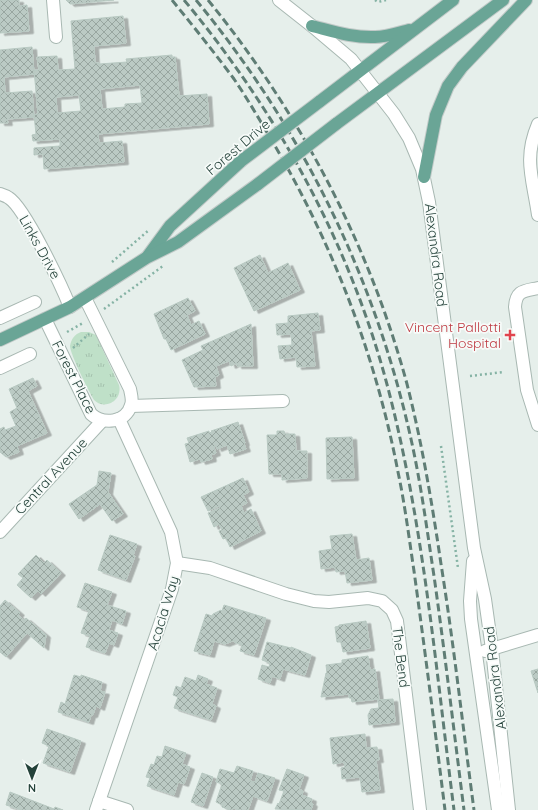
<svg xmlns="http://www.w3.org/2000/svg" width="538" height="810" viewBox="0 0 538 810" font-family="Quicksand,sans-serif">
	<defs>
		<pattern id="grass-tufts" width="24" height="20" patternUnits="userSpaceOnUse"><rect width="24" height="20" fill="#bfe0c8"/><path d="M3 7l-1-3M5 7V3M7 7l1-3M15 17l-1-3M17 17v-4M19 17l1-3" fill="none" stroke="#a4c1ad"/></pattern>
		<pattern id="building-cross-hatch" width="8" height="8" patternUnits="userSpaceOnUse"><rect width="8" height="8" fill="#bbcac4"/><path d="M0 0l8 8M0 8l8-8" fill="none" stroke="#98a6a0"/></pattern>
		<filter id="shadow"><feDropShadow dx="4.5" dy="2.5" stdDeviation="0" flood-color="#0004"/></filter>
	</defs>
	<rect width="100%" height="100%" fill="#e6efeb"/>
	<!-- grass -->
	<path fill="url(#grass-tufts)" d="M81,332H89L96,335L119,385C123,400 105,411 94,400C89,392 70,354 70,346C71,339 75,334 81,332Z"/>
	<!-- building -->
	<g fill="url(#building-cross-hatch)" stroke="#b8c9c2" fill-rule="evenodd" filter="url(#shadow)">
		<polygon points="0,0 19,0 19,6 27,5 29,31 0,33"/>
		<polygon points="66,0 114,0 70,4"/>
		<path d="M123,16L126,43L94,46L95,63H99V64L127,62L126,59L172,55V57H175L179,96L207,94L209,124L98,134L99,143L122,141L124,162L44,169L43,154L34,155V148L60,146V139L33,141L32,135L36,134L34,115L38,114L34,70H39L37,57L57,56L58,70L75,69L71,21ZM140,85L142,103L125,104V107L102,109L100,89ZM79,95L81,111L57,113L56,97Z"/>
		<polygon points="32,47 34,74 4,77 5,93 32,91 34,117 7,119 8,123 0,123 0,50"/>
		<polygon points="260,255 268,273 288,263 300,290 254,311 234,268"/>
		<polygon points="188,298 195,311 187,315 191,325 199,321 205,334 171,350 166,339 164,339 154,314"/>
		<polygon points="318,313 320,330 311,331 315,366 297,367 296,357 280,359 278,346 292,345 291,334 277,335 276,324 288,323 288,316"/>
		<polygon points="251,324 253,366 237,366 237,363 231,366 229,361 216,366 219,375 215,377 216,386 194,387 182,360 203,350 201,346"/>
		<polygon points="33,378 37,386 28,391 47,433 17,446 19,452 6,457 0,452 0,429 4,427 5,430 16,426 10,412 17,408 9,389"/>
		<polygon points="238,422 245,443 244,444 246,449 230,454 227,445 217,449 216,446 214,447 216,453 211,455 212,459 201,462 200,459 190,462 185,444 189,443 187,438 209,431 209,433 212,432 211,431"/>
		<polygon points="277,431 284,431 285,434 295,434 296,451 307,451 307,478 282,480 282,474 269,474 267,435 277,435"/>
		<polygon points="352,437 354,478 327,479 326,438"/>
		<polygon points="99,471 111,473 108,492 123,514 112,521 100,504 79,519 69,504 97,485"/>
		<polygon points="243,478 249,492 243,495 247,503 241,506 244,513 251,509 261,531 230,547 226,538 223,539 219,531 222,530 219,524 214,527 208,513 220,508 219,506 208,511 201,497"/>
		<polygon points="352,534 356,560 369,558 372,580 347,583 345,571 336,572 335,567 321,569 319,551 332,549 330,536"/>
		<polygon points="110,535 137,544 133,556 135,556 126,580 98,570"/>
		<polygon points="36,555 44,563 47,560 61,573 41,594 38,591 31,598 17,585 23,578 18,574"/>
		<polygon points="85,583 112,592 107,605 126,611 122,624 112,620 109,630 118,633 114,645 109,643 105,653 86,647 90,636 81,633 89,611 77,607"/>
		<polygon points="5,600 20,613 18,615 24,620 26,618 46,635 44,648 27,633 6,657 0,652 0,606"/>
		<polygon points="224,605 266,618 254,655 240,651 242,645 234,642 235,640 225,644 214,641 210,655 194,651 206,614 212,616 213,614 221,610 222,611"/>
		<polygon points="366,621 370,648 343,652 341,642 337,642 335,627 339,626 339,625"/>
		<polygon points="267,642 291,648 291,647 311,655 305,675 283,669 280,679 272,676 270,683 258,679 262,665 269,667 270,663 262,660"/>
		<polygon points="368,656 370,670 375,669 379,699 352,702 351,698 349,698 349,694 321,697 326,673 327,673 326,665 342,663 342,660"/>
		<polygon points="538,669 538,693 531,671"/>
		<polygon points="74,675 81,677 81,675 102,682 100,691 105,692 100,708 96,706 93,715 91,715 89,722 58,712 61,702 65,704"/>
		<polygon points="198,675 208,679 206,684 217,688 212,704 216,706 211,720 174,708 178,697 173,695 176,686 181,688 185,677 196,681"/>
		<polygon points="393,699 395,722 369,725 368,715 371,709 379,708 378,700"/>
		<polygon points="47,729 81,741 70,772 43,763 49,746 42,743"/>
		<polygon points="365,734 366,748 377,747 379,760 376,760 380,790 362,792 360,777 342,779 341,768 345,767 344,762 333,764 330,738"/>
		<polygon points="165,746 186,753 182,764 190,767 184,784 178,782 174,795 147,786 150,778 146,777 151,764 154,765 157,756 162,757"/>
		<polygon points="237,766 253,771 250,781 255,782 258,773 275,778 267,801 253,796 248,810 239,810 233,808 232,810 230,810 222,807 222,805 216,802 222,784 216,782 220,769 234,773"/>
		<polygon points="287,769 304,775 299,789 303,791 302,795 312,799 311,803 313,804 311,810 275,809 278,803 279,804 284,791 279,790"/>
		<polygon points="202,773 213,777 203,806 191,802"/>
		<polygon points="10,792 54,809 55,807 63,810 22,810 6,805"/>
	</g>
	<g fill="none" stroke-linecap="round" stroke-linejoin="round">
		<!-- minor casing -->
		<g stroke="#a8b8b2" stroke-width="14">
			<g id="minor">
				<polyline points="53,0 56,37"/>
				<polyline points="279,0 312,26 351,59 394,114 409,138 422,169 429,202 474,548 485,599 492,649 509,810"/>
				<path d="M538,124C523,159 533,179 538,215"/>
				<path d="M0,194C3,195 6,196 9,198C25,208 62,287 70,307"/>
				<path d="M538,288C524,291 516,290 515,307L527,390L538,425"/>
				<polyline points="0,318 35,302"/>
				<path d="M45,319L91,414C103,425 126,423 131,405C133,400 131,395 130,389L85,298"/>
				<polyline points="0,368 30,354"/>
				<polyline points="131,406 283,401"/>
				<polyline points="0,532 102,421"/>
				<polyline points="473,561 470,601 471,619 498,810"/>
				<polyline points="177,563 210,568 286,594 314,601 329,602 368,598 382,601 392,610 397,621 420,810"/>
				<polyline points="485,651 538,635"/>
				<polyline points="99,801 127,810"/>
				<polyline points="96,810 172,589 177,563 171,532 119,419"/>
			</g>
		</g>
		<!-- major casing -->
		<g stroke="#c2cac8" stroke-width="14">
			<g id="major">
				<path d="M312,26C332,31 353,38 375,37C386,37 398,33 409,30"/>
				<polyline points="319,102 453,0"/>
				<polyline points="336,124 503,0"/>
				<polyline points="424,177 436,115 448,86 462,67 526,0"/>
				<polyline points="148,256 170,226 241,161"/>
				<polyline points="0,340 70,307 146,258 178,242 258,184"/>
			</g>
		</g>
		<!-- path -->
		<g stroke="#86b3a5" stroke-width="2.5" stroke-dasharray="2 3" stroke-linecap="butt">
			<polyline points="375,0 378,2 386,0"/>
			<polyline points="112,262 149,230"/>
			<polyline points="104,309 163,266"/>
			<polyline points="67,332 83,323"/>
			<polyline points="73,348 89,334"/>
			<polyline points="470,376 504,372"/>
			<polyline points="441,446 458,568"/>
		</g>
		<!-- minor -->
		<use href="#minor" stroke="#fff" stroke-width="12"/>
		<!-- major -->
		<use href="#major" stroke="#6aa596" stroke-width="12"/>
		<!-- rail -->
		<g stroke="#5f7d75" stroke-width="3" stroke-dasharray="8 4" stroke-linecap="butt">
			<path d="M172,0C193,26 214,52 234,79C249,101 262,124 275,146C334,247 376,357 398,472C405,505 409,538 414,571C425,651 435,730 445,810"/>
			<path d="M184,0C279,114 352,248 389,392C424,528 436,670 454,810"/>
			<path d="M196,0C301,127 375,277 411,439C421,484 427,530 434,576C445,654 454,732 464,810"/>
			<path d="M208,0C300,113 369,244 407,384C422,443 432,503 441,564C454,646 463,728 474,810"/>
		</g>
		<!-- major-bridge casing -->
		<g stroke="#c2cac8" stroke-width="14" stroke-linecap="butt">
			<g id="major-bridge">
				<polyline points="241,161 319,102"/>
				<polyline points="258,184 336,124"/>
			</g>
		</g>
		<!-- major-bridge -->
		<use href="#major-bridge" stroke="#6aa596" stroke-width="12"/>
	</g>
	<!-- markers -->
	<path fill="#e0444e" stroke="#f7fbf9" stroke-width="1.5" d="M508 329h4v4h4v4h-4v4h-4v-4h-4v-4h4z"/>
	<g text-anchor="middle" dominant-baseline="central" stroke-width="3.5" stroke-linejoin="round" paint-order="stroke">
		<!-- street labels -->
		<g font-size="14" fill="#24423a" stroke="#f7fbf9">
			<text transform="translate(238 147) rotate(-40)">Forest Drive</text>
			<text transform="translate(40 247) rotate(61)">Links Drive</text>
			<text transform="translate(436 255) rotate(83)">Alexandra Road</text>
			<text transform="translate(74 377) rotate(63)">Forest Place</text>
			<text transform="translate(51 476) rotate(-47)">Central Avenue</text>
			<text transform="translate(163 613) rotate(-73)">Acacia Way</text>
			<text transform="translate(401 657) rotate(83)">The Bend</text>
			<text transform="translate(495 678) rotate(-97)">Alexandra Road</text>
		</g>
		<!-- health labels -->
		<g font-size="14" fill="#be3a42" stroke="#f7fbf9" text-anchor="end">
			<text x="501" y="327">Vincent Pallotti<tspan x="501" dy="16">Hospital</tspan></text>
		</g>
	</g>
	<!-- north arrow -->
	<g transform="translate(32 778) rotate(180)" stroke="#f7fbf9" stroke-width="3" paint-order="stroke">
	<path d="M0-3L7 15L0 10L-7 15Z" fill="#24423a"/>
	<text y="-6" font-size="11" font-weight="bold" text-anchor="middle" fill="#24423a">N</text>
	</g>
</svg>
